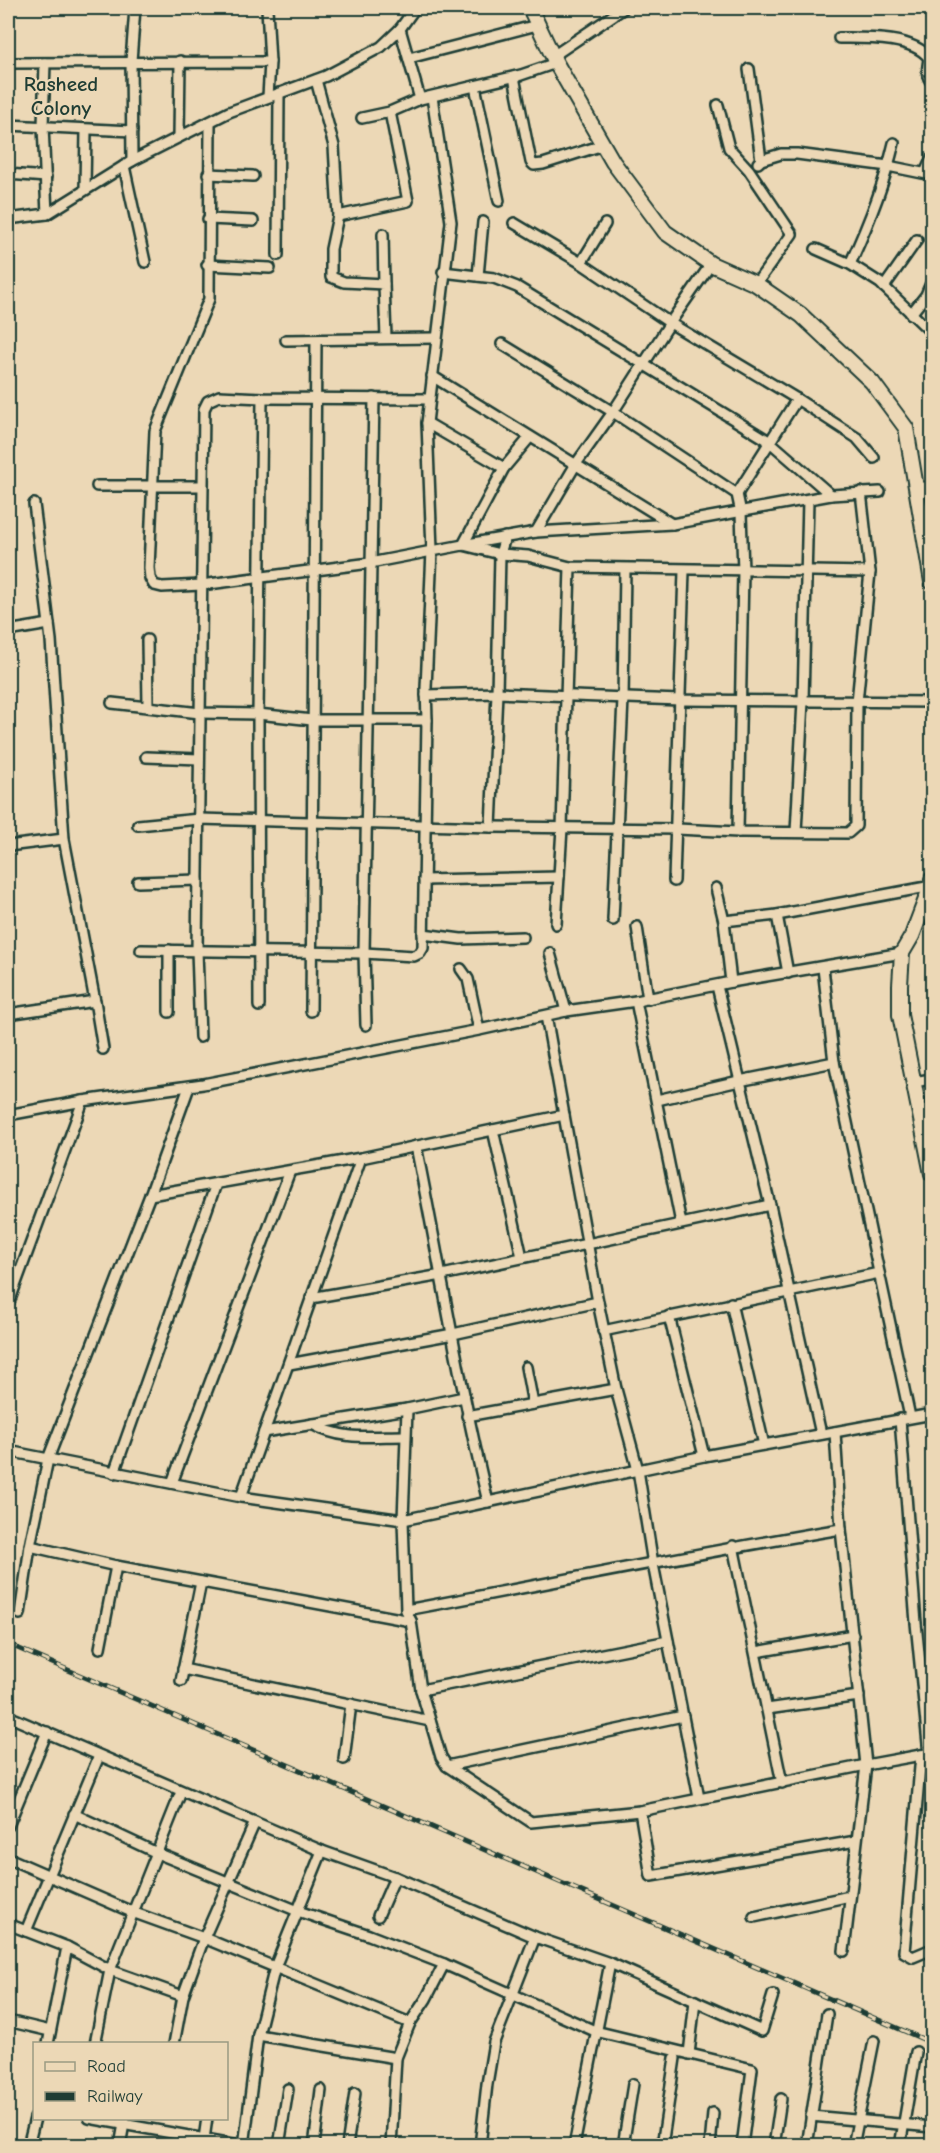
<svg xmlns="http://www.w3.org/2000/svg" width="940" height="2153" viewBox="0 0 940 2153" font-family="'Comic Neue',sans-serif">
	<rect width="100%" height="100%" fill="#ecd8b6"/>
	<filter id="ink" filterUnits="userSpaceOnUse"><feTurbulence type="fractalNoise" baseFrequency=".0167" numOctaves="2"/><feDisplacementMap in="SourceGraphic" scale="12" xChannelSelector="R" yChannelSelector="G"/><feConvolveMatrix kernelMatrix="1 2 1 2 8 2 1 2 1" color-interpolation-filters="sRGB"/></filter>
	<g filter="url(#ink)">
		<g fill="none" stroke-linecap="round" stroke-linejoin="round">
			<!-- street casing -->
			<g stroke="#1f3d34" stroke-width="14">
				<g id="street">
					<polyline points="267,8 270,62"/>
					<polyline points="8,9 8,8"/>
					<polyline points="400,29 420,99"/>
					<path d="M839,38C864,38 913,36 929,58C928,68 925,75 932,83"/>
					<polyline points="553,56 624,8"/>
					<polyline points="409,58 537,25"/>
					<polyline points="8,63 270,62 268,97"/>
					<polyline points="45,63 43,126 47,214"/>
					<polyline points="749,69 761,160 758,163"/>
					<polyline points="514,77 531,162 534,165 543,164 603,145"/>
					<polyline points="316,80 334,146 338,216 331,249 331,277 344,282 384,284 386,338"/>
					<polyline points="475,86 499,201"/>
					<polyline points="718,105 729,148 749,170 792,234 756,284"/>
					<polyline points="362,118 390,112 420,99 521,75 556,63"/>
					<polyline points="210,122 209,299 155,431 149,568 150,578 154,585 162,587 201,585 370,563 463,545 500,554 528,556 570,567 870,572"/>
					<polyline points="8,125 132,131"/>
					<polyline points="179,137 180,61"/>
					<polyline points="761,160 781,154 797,154 888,166 932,175"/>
					<polyline points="132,161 131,61 135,8"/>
					<polyline points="124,166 145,262"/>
					<polyline points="925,173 932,158"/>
					<polyline points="8,174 46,177"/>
					<polyline points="208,174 253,176"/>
					<polyline points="85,189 86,130"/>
					<polyline points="338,216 408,201 390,112"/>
					<polyline points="8,219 47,214 132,161 229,112 326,76 381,47 400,29 415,8"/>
					<polyline points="208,219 253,221"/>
					<polyline points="514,223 581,263 670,323 797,399 857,438 874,458"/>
					<polyline points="383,234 384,284"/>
					<polyline points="816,249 850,264 880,283 932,333"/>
					<polyline points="278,255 279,93"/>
					<polyline points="581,263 605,224"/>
					<path d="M850,264C868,225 884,186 894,143"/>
					<polyline points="207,265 270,268"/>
					<polyline points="443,272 494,278 517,287 769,441 831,495"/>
					<polyline points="478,276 483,222"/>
					<polyline points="884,287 917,240"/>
					<polyline points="911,314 926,295 932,281"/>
					<polyline points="286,340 435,338"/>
					<polyline points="502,344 613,412 737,494 741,513 743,571 738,832"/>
					<polyline points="432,376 672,524"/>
					<polyline points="427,423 504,468"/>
					<polyline points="97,486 202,486"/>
					<polyline points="737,494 797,399"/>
					<polyline points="536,532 576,464 613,412 670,323 711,264"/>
					<polyline points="468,544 536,532 672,524 831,495 880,492"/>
					<polyline points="463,545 504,468 530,437"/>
					<polyline points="8,631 49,624"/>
					<polyline points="147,640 148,706"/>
					<polyline points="426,695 497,693 680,700 932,702"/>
					<polyline points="112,703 200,713 258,714 312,720 427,720"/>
					<polyline points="146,757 199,759"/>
					<polyline points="138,825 199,819 491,827 677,829 738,832 848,833 856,826 857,702 870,572 861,492"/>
					<polyline points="491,827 497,693 500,554 505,537"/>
					<polyline points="796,832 803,701 808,500"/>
					<polyline points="8,846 64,839"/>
					<polyline points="424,880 559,877"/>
					<polyline points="674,881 684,571"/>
					<polyline points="138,882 198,880"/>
					<polyline points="716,888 724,921 731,982"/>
					<polyline points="777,915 788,973"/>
					<polyline points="613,920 623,699 625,569"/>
					<polyline points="724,921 777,915 932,886"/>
					<polyline points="556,924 562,828 570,567"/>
					<polyline points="637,927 648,999"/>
					<polyline points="423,934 461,939 523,937"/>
					<polyline points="141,950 364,953 414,956 420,953 423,948 427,720 426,688 432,550 427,423 451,222 432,97"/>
					<polyline points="169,950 169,1012"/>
					<polyline points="550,953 566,1011"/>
					<polyline points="823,968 834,1062 910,1417"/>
					<polyline points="461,969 468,979 479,1030"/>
					<polyline points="717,986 770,1205 821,1434"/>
					<polyline points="95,1001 103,1049"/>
					<polyline points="636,1001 681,1223"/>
					<polyline points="259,1006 258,714 262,398"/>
					<polyline points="311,1011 316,341"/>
					<polyline points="8,1014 95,1001 64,839 51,640 34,504"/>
					<polyline points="546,1016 598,1302 616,1389 638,1470 653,1564 699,1798"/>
					<polyline points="366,1025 364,953 374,398"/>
					<polyline points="200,1037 197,950 204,409 208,401 219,396 262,398 429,399"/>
					<polyline points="913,1082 932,1079"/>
					<polyline points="657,1100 739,1081 834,1062"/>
					<polyline points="8,1115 83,1101 203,1084 479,1030 566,1011 636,1001 731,982 902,953"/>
					<polyline points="493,1130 522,1257"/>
					<path d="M416,1146C440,1265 459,1384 488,1502"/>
					<polyline points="150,1195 361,1158 564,1115"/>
					<polyline points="311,1298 442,1275 770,1205"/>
					<polyline points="731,1303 764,1445"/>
					<polyline points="8,1305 83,1101"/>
					<polyline points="669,1316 704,1456"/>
					<polyline points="603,1331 879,1273"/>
					<polyline points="289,1364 453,1334 598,1302"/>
					<polyline points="526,1367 533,1404"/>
					<polyline points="407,1409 403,1520 406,1610 411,1621 421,1690 441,1757 447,1766 531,1822 640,1811 866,1765 932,1753"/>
					<polyline points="467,1416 616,1389"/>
					<polyline points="900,1419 916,1623 929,1754"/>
					<path d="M312,1424C343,1441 371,1436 405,1436"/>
					<polyline points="264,1432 407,1409 464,1397"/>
					<polyline points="835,1432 841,1529 866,1765 844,1951"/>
					<polyline points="8,1451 241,1497 403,1520 704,1456 932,1414"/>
					<polyline points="114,1473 216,1184"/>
					<polyline points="172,1483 290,1171"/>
					<polyline points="241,1497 361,1158"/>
					<polyline points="30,1546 116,1566 411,1621"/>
					<polyline points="733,1546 782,1783"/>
					<path d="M406,1610C551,1583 695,1553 841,1529"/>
					<polyline points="20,1614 30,1546 48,1459 150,1195 189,1087"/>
					<polyline points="100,1648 116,1566"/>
					<polyline points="756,1652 853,1635"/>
					<polyline points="183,1669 430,1721"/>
					<polyline points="181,1681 201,1582"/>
					<polyline points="421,1690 668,1641"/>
					<polyline points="767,1709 859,1696"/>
					<polyline points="8,1716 322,1851 395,1877 535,1937 610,1963 762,2031 773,1995"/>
					<polyline points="921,1755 904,1952 913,1957 932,1949"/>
					<polyline points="344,1759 351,1704"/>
					<polyline points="447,1766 683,1716"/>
					<polyline points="640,1811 651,1876 856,1841"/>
					<polyline points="74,1814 157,1853 298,1911 369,1935 444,1964 595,2031 752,2069 742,2146"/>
					<polyline points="8,1826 47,1732"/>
					<polyline points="8,1858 132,1912 204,1938 410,2023"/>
					<polyline points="378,1916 395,1877"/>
					<polyline points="754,1917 850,1896"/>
					<polyline points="8,1924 67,1947 110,1970 183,1996"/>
					<polyline points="26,1931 99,1756"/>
					<polyline points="8,2021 50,2031"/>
					<polyline points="258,2035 396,2058"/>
					<polyline points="48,2044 67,1947"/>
					<polyline points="95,2044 110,1970 181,1792"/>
					<polyline points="174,2044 183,1996 204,1938 255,1822"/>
					<polyline points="689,2054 695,2001"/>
					<polyline points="811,2116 932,2127"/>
					<polyline points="89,2118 244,2146"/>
					<polyline points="28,2146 35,2118"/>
					<polyline points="120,2146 125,2118"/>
					<polyline points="203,2146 207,2118"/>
					<polyline points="244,2146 258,2035 275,1967 322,1851"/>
					<polyline points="279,2146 288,2089"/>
					<polyline points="314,2146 321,2090"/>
					<polyline points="347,2146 355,2093"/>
					<polyline points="391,2146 396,2058 410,2023 426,1999 444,1964"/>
					<polyline points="480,2146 487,2084 494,2042 535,1937"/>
					<polyline points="574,2146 610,1963"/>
					<polyline points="623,2146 633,2084"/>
					<polyline points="662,2146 675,2058"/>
					<polyline points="710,2146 713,2113"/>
					<polyline points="774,2146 781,2099"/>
					<polyline points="807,2146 827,2014"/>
					<polyline points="853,2146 874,2041"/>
					<polyline points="900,2146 916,2052"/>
				</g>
			</g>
			<!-- secondary casing -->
			<g stroke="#1f3d34" stroke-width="18">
				<g id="secondary">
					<polyline points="530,8 556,63 613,162 665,232 711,264 756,284 801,315 872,382 906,428 932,582"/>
					<polyline points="917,490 932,489"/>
					<polyline points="932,879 931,886 912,936 902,953 900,985 900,1015 932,1174"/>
				</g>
			</g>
			<!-- street -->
			<use href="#street" stroke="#ecd8b6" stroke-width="9"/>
			<!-- secondary -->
			<use href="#secondary" stroke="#ecd8b6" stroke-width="14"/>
			<!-- rail casing -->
			<g stroke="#1f3d34" stroke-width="5">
				<polyline id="rail" points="8,1644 932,2043"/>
			</g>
			<!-- rail -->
			<use href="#rail" stroke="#ecd8b6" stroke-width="3" stroke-dasharray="9" stroke-linecap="butt"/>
		</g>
	</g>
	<g text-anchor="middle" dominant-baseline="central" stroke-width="4.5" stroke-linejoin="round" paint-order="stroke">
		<!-- neighbourhood labels -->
		<g font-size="21" font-weight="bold" fill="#1f3d34" stroke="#ecd8b6">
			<text x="61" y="84">Rasheed<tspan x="61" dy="24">Colony</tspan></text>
		</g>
	</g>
	<!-- margin -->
	<rect width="940" height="2153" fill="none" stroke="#ecd8b6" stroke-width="30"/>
	<rect x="15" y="15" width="910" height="2123" fill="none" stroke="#1f3d34" stroke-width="2" filter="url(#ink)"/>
	<!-- legend -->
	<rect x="33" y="2042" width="195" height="78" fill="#ecd8b6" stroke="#9a9a82" stroke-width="1.5"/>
	<rect x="45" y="2062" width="30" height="9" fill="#ecd8b6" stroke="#9a9a82" stroke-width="1.5"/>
	<text x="87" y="2072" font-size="18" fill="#1f3d34">Road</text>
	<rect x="45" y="2092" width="30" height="9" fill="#1f3d34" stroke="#9a9a82" stroke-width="1.5"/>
	<text x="87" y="2102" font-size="18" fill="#1f3d34">Railway</text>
</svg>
